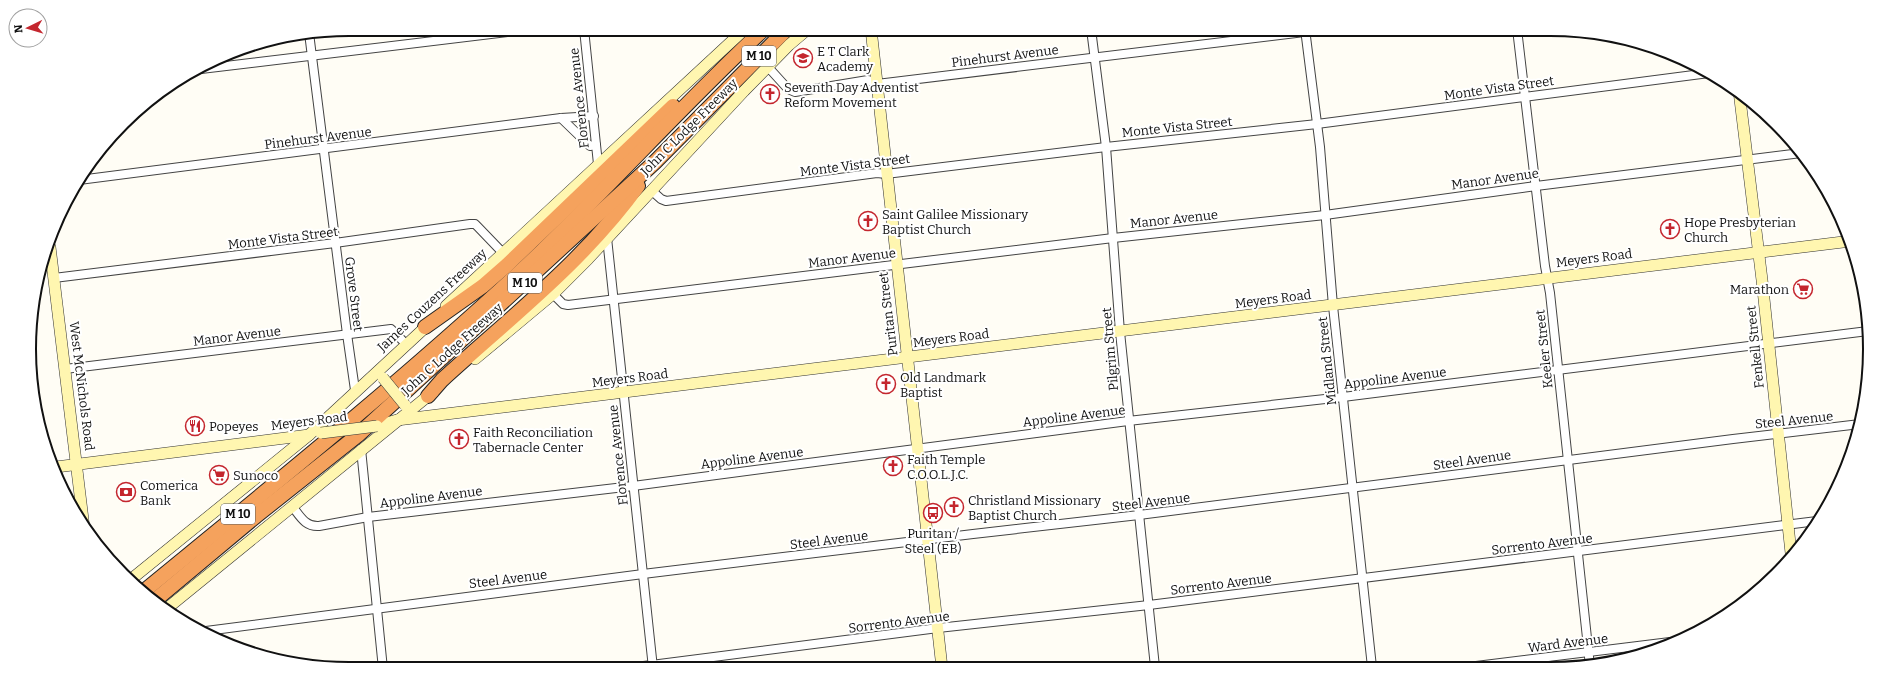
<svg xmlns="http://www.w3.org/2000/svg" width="1899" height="698" viewBox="0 0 1899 698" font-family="Bitter,serif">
	<rect width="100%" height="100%" fill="#fffdf5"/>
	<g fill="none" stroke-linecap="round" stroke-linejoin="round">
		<!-- street casing -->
		<g stroke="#444" stroke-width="10">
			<g id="street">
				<polyline points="584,29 598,164"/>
				<polyline points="732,29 738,35"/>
				<polyline points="1091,29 1106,147 1120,332 1155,667"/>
				<polyline points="1305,29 1320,147 1333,306 1372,667"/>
				<polyline points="1517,29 1545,266 1550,293 1590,666"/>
				<polyline points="309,33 347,334 355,390"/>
				<polyline points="768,67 788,89 795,92 868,80 877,84 1329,29"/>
				<polyline points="201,69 533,29"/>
				<polyline points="561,118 590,146 596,145"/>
				<polyline points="79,180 561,118 594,116"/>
				<polyline points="651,190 661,199 666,201 877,173 886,174 1106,147 1317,124 1709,73"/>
				<polyline points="607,238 653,668"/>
				<polyline points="54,278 335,243 470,224 475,224 478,227 503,253"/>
				<polyline points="553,294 563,304 568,305 1113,238 1325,215 1536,186 1801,153"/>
				<polyline points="65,369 391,329 406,344"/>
				<polyline points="361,449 383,669"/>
				<path d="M292,506C300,516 305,527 319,526L368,517L633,486L1128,421L1343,397L1868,331"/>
				<polyline points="206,631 643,574 973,534 1139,515 1733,439 1860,424"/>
				<polyline points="1468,667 1670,642"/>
				<polyline points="628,668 938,628 1149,605 1817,521"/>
			</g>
		</g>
		<!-- secondary casing -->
		<g stroke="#333" stroke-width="12">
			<g id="secondary">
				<polyline points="871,29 942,668"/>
				<polyline points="1739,91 1762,280 1791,553"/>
				<polyline points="50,247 84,528"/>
				<polyline points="446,306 745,29"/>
				<polyline points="475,359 553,294 588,259 744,91 789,45 808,29"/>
				<polyline points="377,426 397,420 1851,241"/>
				<polyline points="56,467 309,435"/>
				<polyline points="129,581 309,435 430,323"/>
				<polyline points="165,610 433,392"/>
			</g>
		</g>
		<!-- highway casing -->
		<g stroke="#222" stroke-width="16">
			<g id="highway">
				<polyline points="425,327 483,286 507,265 673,106"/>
				<path d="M428,396L442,380C510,318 584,261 638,186"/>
				<path d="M143,592C271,487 400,383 522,270C605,192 681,106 764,29"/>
				<polyline points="154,601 256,516 358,435 394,402 655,162 787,29"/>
			</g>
		</g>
		<!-- street -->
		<use href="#street" stroke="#fff" stroke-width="8"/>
		<!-- secondary -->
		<use href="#secondary" stroke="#fff6b0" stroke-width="11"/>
		<!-- highway -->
		<use href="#highway" stroke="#f5a25d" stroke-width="14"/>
		<!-- secondary-bridge casing -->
		<g stroke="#333" stroke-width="12" stroke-linecap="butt">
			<g id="secondary-bridge">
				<polyline points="383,378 405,405"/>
				<polyline points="321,433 377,426"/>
			</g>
		</g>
		<!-- secondary-bridge -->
		<use href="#secondary-bridge" stroke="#fff6b0" stroke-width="11"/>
	</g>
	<!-- icons -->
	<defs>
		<g id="school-ring" transform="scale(1)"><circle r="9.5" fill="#fff" stroke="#c4262e" stroke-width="1.5"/><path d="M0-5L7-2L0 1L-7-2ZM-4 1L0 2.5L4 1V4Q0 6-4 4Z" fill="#c4262e"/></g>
		<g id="church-ring" transform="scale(1)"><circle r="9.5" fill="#fff" stroke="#c4262e" stroke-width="1.5"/><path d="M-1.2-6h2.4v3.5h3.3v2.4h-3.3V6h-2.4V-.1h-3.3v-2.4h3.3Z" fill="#c4262e"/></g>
		<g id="supermarket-ring" transform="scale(1)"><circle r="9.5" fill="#fff" stroke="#c4262e" stroke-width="1.5"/><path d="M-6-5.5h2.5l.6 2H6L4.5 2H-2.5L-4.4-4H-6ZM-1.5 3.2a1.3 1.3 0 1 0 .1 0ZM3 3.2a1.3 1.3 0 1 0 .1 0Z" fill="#c4262e"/></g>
		<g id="restaurant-ring" transform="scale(1)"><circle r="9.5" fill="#fff" stroke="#c4262e" stroke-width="1.5"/><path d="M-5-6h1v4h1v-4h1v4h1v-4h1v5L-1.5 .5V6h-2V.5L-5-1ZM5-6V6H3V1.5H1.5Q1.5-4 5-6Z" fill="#c4262e"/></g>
		<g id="bank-ring" transform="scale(1)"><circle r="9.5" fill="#fff" stroke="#c4262e" stroke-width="1.5"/><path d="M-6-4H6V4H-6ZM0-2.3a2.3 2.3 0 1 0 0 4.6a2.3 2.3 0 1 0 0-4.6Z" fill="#c4262e"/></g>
		<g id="bus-ring" transform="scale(1)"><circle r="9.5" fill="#fff" stroke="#c4262e" stroke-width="1.5"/><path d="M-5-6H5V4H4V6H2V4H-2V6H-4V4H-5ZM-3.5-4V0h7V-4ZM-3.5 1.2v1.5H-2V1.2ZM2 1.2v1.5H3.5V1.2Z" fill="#c4262e"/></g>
	</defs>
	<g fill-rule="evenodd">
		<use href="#school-ring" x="803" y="58"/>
		<use href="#church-ring" x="770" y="94"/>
		<use href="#church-ring" x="868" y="221"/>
		<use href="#church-ring" x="1670" y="229"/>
		<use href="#supermarket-ring" x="1803" y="289"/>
		<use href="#church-ring" x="886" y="384"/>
		<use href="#restaurant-ring" x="195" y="426"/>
		<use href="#church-ring" x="459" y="439"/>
		<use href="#church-ring" x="893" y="466"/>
		<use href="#supermarket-ring" x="219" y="475"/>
		<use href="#bank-ring" x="126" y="492"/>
		<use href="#church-ring" x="954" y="507"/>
		<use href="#bus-ring" x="933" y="513"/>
	</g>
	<g text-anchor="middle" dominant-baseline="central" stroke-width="4" stroke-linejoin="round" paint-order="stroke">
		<!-- shield labels -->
		<g fill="#fff" stroke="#585858" stroke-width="1">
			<rect x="742" y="46" width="34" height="20" rx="3"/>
			<rect x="508" y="273" width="34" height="20" rx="3"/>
			<rect x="221" y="504" width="34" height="20" rx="3"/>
		</g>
		<g font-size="12" font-weight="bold" fill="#111">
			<text x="759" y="56">M 10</text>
			<text x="525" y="283">M 10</text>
			<text x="238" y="514">M 10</text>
		</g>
		<!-- poi labels -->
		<g font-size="13" fill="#111" stroke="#fff" text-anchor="start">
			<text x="817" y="51">E T Clark<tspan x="817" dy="15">Academy</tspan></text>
			<text x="784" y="87">Seventh Day Adventist<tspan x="784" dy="15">Reform Movement</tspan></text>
			<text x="882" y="214">Saint Galilee Missionary<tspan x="882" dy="15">Baptist Church</tspan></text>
			<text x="1684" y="222">Hope Presbyterian<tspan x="1684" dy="15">Church</tspan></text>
			<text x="1789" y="289" text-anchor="end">Marathon</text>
			<text x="900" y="377">Old Landmark<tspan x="900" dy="15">Baptist</tspan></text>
			<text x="209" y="426">Popeyes</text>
			<text x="473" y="432">Faith Reconciliation<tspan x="473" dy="15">Tabernacle Center</tspan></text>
			<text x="907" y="459">Faith Temple<tspan x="907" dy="15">C.O.O.L.J.C.</tspan></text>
			<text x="233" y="475">Sunoco</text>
			<text x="140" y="485">Comerica<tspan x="140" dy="15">Bank</tspan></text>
			<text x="968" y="500">Christland Missionary<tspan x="968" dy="15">Baptist Church</tspan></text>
			<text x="933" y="533" text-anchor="middle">Puritan /<tspan x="933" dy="15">Steel (EB)</tspan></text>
		</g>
		<!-- street labels -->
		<g font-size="13" fill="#111" stroke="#fff">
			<text transform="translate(1005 56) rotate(-7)">Pinehurst Avenue</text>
			<text transform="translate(1499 88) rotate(-8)">Monte Vista Street</text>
			<text transform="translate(579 98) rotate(-96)">Florence Avenue</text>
			<text transform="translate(689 127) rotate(-45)">John C Lodge Freeway</text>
			<text transform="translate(1177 127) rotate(-6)">Monte Vista Street</text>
			<text transform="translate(318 138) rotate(-7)">Pinehurst Avenue</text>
			<text transform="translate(855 165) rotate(-7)">Monte Vista Street</text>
			<text transform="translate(1495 179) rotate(-8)">Manor Avenue</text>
			<text transform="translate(1174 219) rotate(-6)">Manor Avenue</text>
			<text transform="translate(283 238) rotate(-7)">Monte Vista Street</text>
			<text transform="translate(852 258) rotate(-7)">Manor Avenue</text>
			<text transform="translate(1594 258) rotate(-7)">Meyers Road</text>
			<text transform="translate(354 294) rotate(83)">Grove Street</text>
			<text transform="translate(1273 299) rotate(-7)">Meyers Road</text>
			<text transform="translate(432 300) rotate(-43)">James Couzens Freeway</text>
			<text transform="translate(888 314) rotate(-97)">Puritan Street</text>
			<text transform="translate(237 336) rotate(-7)">Manor Avenue</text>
			<text transform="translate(951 338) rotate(-7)">Meyers Road</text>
			<text transform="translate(1755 347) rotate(-96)">Fenkell Street</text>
			<text transform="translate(452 349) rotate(-42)">John C Lodge Freeway</text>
			<text transform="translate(1110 349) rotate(-95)">Pilgrim Street</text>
			<text transform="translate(1544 349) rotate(-96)">Keeler Street</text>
			<text transform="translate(1327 361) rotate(-96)">Midland Street</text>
			<text transform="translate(630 378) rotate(-7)">Meyers Road</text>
			<text transform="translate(1395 378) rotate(-7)">Appoline Avenue</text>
			<text transform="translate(82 386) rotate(83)">West McNichols Road</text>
			<text transform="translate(1074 416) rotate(-7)">Appoline Avenue</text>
			<text transform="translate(1794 420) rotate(-6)">Steel Avenue</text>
			<text transform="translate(309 421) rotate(-7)">Meyers Road</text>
			<text transform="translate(618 455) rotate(-96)">Florence Avenue</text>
			<text transform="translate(752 458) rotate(-7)">Appoline Avenue</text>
			<text transform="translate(1472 460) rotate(-8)">Steel Avenue</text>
			<text transform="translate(431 497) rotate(-7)">Appoline Avenue</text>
			<text transform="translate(1151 502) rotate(-7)">Steel Avenue</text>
			<text transform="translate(829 540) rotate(-7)">Steel Avenue</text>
			<text transform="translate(1542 544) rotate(-7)">Sorrento Avenue</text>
			<text transform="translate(508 579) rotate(-7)">Steel Avenue</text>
			<text transform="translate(1221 584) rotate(-7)">Sorrento Avenue</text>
			<text transform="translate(899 622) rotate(-7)">Sorrento Avenue</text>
			<text transform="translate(1568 643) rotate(-7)">Ward Avenue</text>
		</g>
	</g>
	<!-- crop -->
	<path d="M0 0H1899V698H0ZM349 36H1550A313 313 0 0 1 1863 349V349A313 313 0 0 1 1550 662H349A313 313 0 0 1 36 349V349A313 313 0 0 1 349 36Z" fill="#fff" fill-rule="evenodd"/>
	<path fill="none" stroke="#111" stroke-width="2" d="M349 36H1550A313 313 0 0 1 1863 349V349A313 313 0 0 1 1550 662H349A313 313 0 0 1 36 349V349A313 313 0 0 1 349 36Z"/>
	<!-- north arrow -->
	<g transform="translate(28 28) rotate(265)"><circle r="19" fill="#ffffff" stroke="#a0a0a0"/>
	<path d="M0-3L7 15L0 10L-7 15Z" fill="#c4262e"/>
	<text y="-6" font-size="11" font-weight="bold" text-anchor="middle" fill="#111111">N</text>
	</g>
</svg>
